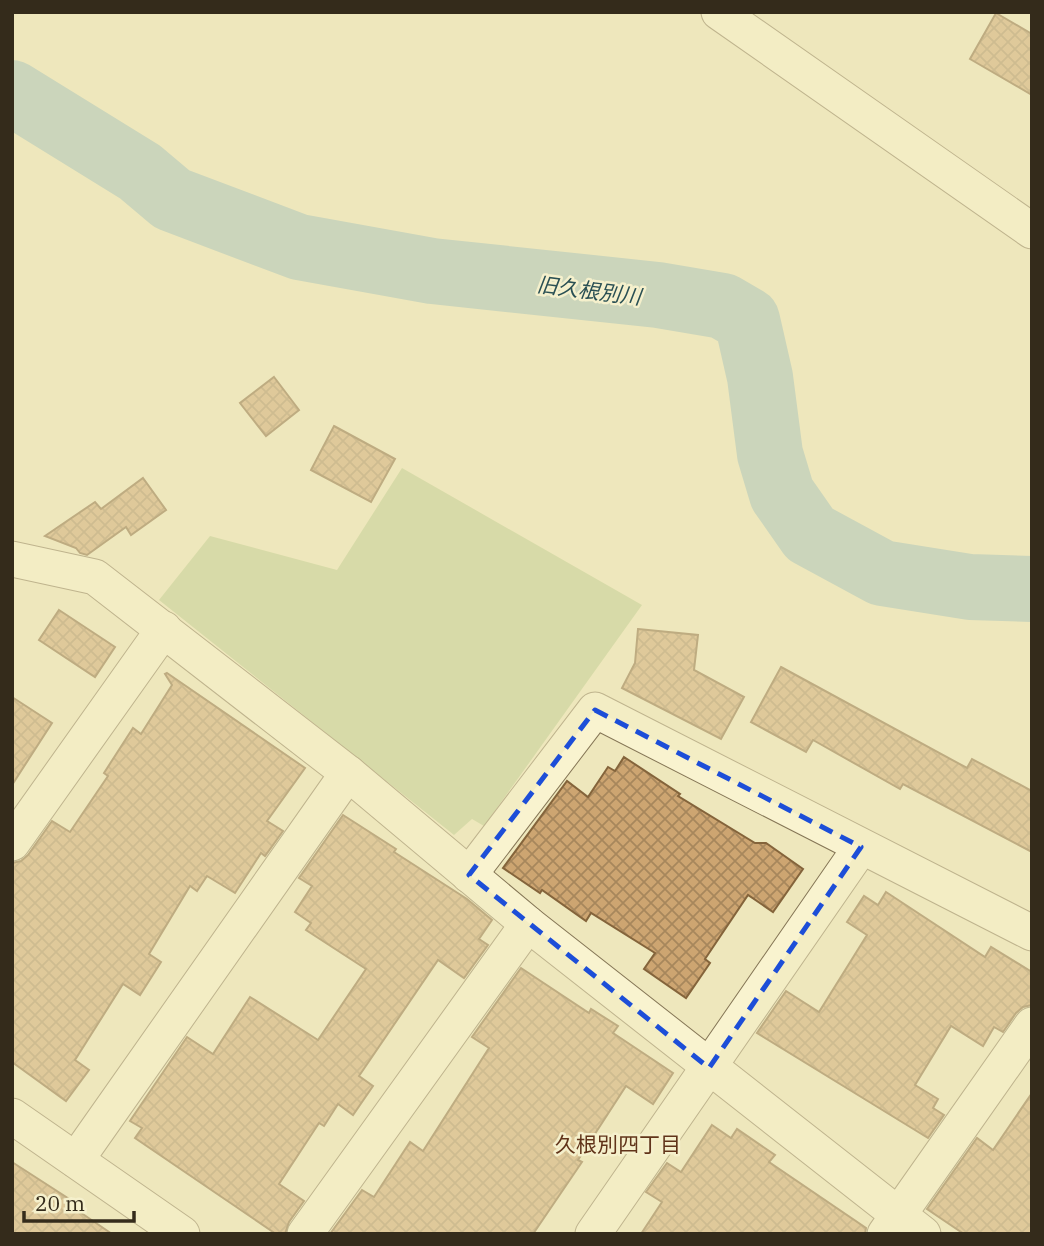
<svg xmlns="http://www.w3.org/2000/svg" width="1044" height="1246" viewBox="0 0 1044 1246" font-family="'IBM Plex Serif','Noto Sans JP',serif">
	<defs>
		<pattern id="building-cross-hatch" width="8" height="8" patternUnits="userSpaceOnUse" patternTransform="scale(1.75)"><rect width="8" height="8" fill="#cda571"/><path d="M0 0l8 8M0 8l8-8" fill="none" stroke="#a7875c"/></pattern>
	</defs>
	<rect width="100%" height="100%" fill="#eee7bc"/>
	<!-- green -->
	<polygon fill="#bbcb90" points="402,468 642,605 484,826 472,819 454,835 159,600 210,536 337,570"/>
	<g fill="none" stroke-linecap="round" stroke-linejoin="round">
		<!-- river -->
		<polyline stroke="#a0bfba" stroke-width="66" points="12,93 140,172 172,199 299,247 432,271 658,295 723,306 747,320 760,377 770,454 782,494 810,534 882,573 970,587 1032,589"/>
	</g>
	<!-- building -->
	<g fill="url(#building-cross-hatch)" stroke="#84643b" stroke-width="2">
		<polygon points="996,13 1032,34 1032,95 970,59"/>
		<polygon points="274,377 299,410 266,436 240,403"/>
		<polygon points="334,426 395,459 371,502 311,470"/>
		<polygon points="143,478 166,510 131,535 126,527 87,555 80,553 76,548 45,536 95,502 101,509"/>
		<polygon points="59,610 115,647 95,677 39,640"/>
		<polygon points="638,629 698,635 694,670 744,697 721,739 622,688 635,663"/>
		<polygon points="781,667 967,768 972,759 1032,791 1032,852 903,784 900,789 813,740 806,752 751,722"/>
		<polygon points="167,673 305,768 267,821 283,831 265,856 261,853 235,893 207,876 197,891 190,886 149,954 161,962 140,995 123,984 75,1060 89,1070 66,1101 12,1062 12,863 21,861 28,855 52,821 70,832 108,776 104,773 133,728 141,734 172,685 165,674"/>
		<polygon points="12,697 52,723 12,785"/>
		<polygon points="624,757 680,794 678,796 755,843 766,843 803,869 773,912 748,895 705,959 710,963 686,998 644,969 655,953 591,913 586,921 542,890 540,893 503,868 567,781 588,797 608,767 615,771"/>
		<polygon points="343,815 396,849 394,852 467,899 492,920 479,939 488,945 464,978 438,960 359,1076 373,1086 353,1115 338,1104 324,1126 319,1123 279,1184 304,1201 289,1222 285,1234 276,1234 135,1138 142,1128 130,1121 187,1037 213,1054 250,997 318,1040 366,969 306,930 311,923 295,912 312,886 299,878"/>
		<polygon points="886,892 985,957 991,947 1032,972 1032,1005 1023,1007 1016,1013 1003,1032 994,1027 983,1046 951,1026 915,1085 938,1099 933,1108 944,1115 928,1138 757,1033 786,991 819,1012 867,935 847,922 864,896 878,905"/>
		<polygon points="521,968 589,1013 591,1009 618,1026 613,1033 673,1073 653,1104 626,1086 578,1160 582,1162 533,1234 330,1234 362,1190 374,1197 410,1142 423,1151 489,1048 472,1037"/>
		<polygon points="1032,1093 1032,1234 964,1234 927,1209 977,1138 993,1150"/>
		<polygon points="712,1125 731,1138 737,1129 775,1155 769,1162 866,1228 865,1234 641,1234 662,1202 646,1192 667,1163 681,1172"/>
		<polygon points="12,1162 77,1204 74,1208 112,1234 12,1234"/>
	</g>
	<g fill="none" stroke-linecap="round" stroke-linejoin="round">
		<!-- minor casing -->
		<g stroke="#857656" stroke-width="37">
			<g id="minor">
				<polyline points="719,12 1032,231"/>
				<polyline points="12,559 95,577 348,773 528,924 923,1234"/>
				<polyline points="12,843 164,629"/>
				<polyline points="469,875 595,710 1032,933"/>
				<polyline points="12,1116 182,1234"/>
				<polyline points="76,1160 348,773"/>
				<polyline points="305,1234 528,924"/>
				<polyline points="593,1234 861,847"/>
				<polyline points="885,1234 1032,1025"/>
			</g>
		</g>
		<!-- minor -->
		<use href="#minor" stroke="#f9f3cf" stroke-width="35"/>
	</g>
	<!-- marked area -->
	<path d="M0 0H1044V1246H0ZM595,710L861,847L709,1068L469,875Z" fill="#eee7bc" fill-opacity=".55" fill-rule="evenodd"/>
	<path fill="none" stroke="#1d4ed8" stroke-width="5" stroke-dasharray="14 9" stroke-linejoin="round" d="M595,710L861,847L709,1068L469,875Z"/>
	<g text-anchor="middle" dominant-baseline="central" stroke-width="5" stroke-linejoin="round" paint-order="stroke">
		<!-- water labels -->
		<g font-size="21" font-style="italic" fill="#2a5054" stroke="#f5f0cc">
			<text transform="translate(589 290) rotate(7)">旧久根別川</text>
		</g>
		<!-- neighbourhood labels -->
		<g font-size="21" fill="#61341a" stroke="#f5f0cc">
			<text x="618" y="1144">久根別四丁目</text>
		</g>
	</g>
	<!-- border -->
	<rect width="1044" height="1246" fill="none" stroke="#342b1b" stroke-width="28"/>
	<!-- scale -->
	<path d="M24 1211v10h110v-10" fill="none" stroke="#342b1b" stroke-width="3.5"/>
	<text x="35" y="1211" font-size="21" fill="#342b1b" stroke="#f5f0cc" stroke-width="5" paint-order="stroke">20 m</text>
</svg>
